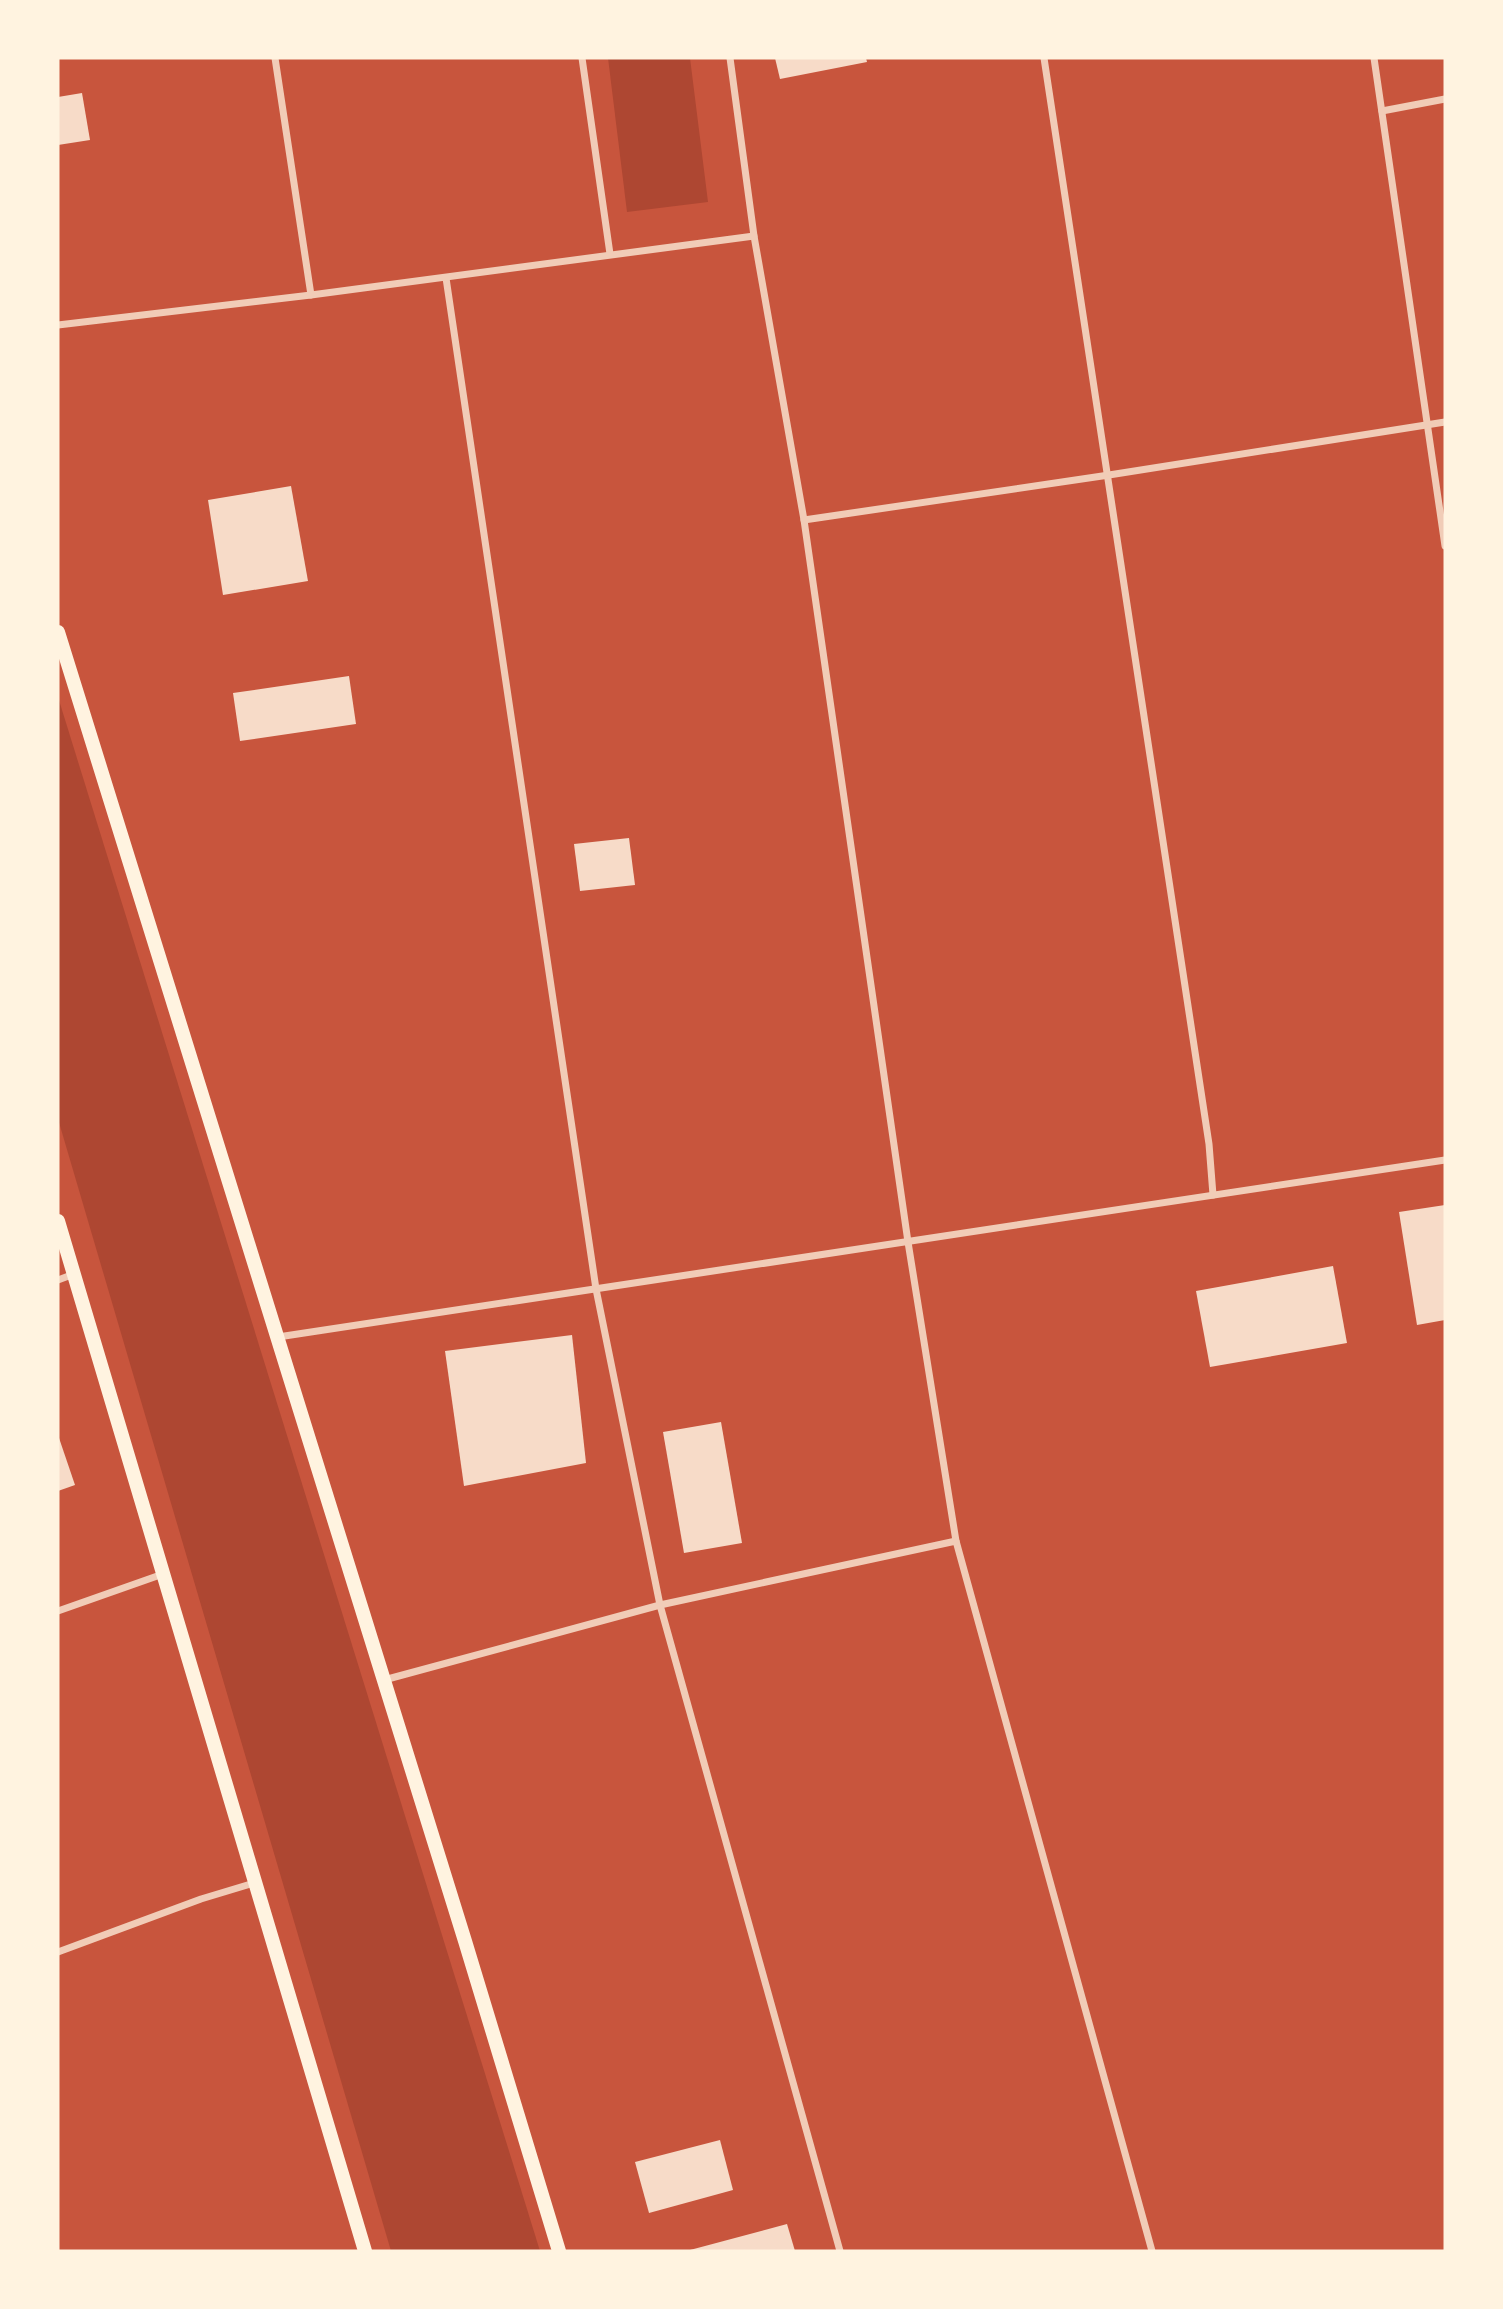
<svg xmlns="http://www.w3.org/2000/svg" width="1503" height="2309" viewBox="0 0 1503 2309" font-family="'PT Sans',sans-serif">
	<rect width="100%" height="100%" fill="#c8553d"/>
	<!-- green -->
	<g fill="#ae4732">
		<polygon points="608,58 690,58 708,202 627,212"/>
		<polygon points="58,697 540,2251 391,2251 58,1119"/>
	</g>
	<!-- building -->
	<g fill="#f7dbc8">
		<polygon points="775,58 866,58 867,62 780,79"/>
		<polygon points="82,93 90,140 58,145 58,97"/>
		<polygon points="291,486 308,581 223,595 208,500"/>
		<polygon points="349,676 356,724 240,741 233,693"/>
		<polygon points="629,838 635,885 580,891 574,844"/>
		<polygon points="1445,1205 1445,1320 1417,1325 1399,1212"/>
		<polygon points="1333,1266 1347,1343 1210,1367 1196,1291"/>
		<polygon points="572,1335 586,1463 464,1486 445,1351"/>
		<polygon points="721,1422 742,1543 684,1553 663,1432"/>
		<polygon points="58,1435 75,1485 58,1491"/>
		<polygon points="720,2140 733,2190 649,2213 635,2162"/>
		<polygon points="787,2224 795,2251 690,2251 690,2250"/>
	</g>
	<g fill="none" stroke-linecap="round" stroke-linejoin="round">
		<!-- minor -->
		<g stroke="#f1ccb7" stroke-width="7">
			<polyline points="275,58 311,295"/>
			<polyline points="582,58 610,254"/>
			<polyline points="730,58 754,236 804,520 908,1242 956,1541 1152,2251"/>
			<polyline points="1044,58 1209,1144 1213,1195"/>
			<polyline points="1374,58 1445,546"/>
			<polyline points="1382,111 1445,99"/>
			<polyline points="446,278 596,1289 660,1605 840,2251"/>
			<polyline points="58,325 311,295 754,236"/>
			<polyline points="804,520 1109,475 1445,422"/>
			<polyline points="58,1280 74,1274"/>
			<polyline points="278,1337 1445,1160"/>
			<polyline points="58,1611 163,1574"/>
			<polyline points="384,1680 660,1605 956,1541"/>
			<polyline points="58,1952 201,1899 254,1883"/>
		</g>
		<!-- secondary -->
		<g stroke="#fff3e0" stroke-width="14">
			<polyline points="58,632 465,1941 559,2251"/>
			<polyline points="58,1221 365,2251"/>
		</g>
	</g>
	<!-- border -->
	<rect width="1503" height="2309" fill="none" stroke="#fff3e0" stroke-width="119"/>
</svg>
